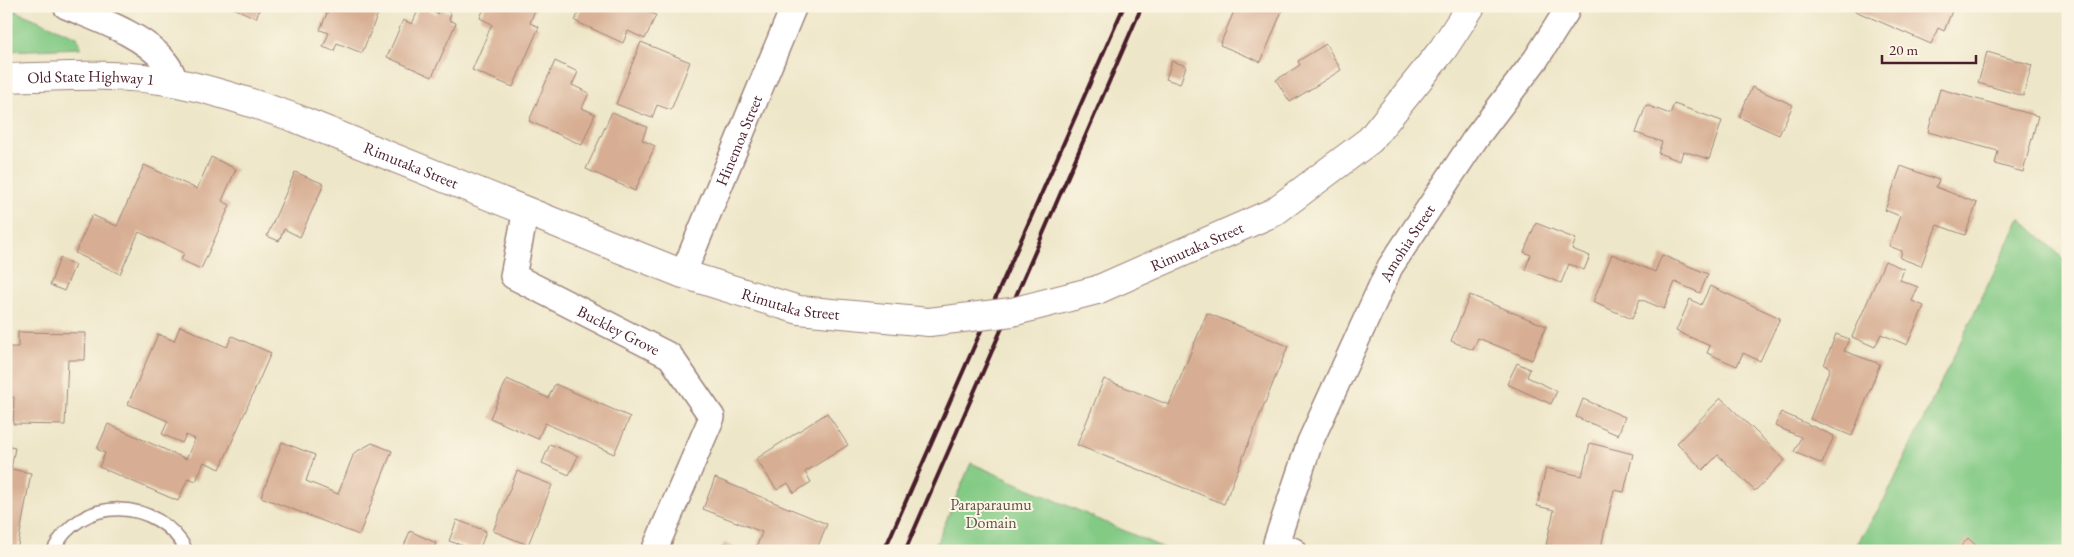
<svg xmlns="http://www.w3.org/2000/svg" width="2074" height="557" viewBox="0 0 2074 557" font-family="'EB Garamond',serif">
	<rect width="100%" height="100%" fill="#fcf5e5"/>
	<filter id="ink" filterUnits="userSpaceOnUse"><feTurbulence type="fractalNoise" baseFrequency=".02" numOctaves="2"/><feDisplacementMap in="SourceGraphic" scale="10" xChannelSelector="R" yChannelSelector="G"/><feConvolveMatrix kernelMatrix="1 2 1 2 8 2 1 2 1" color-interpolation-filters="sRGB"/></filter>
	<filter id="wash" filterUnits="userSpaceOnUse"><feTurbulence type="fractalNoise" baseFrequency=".0096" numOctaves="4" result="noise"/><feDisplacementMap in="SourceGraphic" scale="20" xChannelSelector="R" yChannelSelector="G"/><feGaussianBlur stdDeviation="1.12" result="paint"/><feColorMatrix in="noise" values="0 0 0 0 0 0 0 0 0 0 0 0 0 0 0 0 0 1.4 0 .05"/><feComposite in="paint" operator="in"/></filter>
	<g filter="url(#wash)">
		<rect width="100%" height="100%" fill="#ede6c8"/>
		<!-- green -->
		<g fill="#83ca85" stroke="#667458">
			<polygon points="6,7 77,37 81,48 6,51"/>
			<polygon points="2020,218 2068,263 2068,551 1853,551 1887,495"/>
			<polygon points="971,463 1170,551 933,551"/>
		</g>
		<g id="blocks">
			<!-- building -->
			<g fill="#d7ae93">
				<polygon points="229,6 261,6 256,18"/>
				<polygon points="330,6 381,6 362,53 337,43 334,51 323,47 329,33 320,30"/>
				<polygon points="420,6 437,14 440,8 451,13 449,20 456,23 432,77 387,57 403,20 412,24"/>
				<polygon points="485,6 536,7 530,23 539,27 513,87 472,70 492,24 480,18"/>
				<polygon points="581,6 643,6 642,9 656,15 645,39 628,31 623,43 575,21"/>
				<polygon points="1236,6 1284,6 1261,62 1220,45"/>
				<polygon points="1855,6 1954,6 1944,31 1938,28 1931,44 1853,10"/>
				<polygon points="641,42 690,62 671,110 657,105 652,118 616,104"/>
				<polygon points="1326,44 1341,70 1290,102 1276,80 1300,65 1298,61"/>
				<polygon points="1987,52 2032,65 2023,96 1978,83"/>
				<polygon points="555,61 578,72 572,85 589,93 582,108 595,114 582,145 529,121"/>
				<polygon points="1172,61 1186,66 1180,84 1166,79"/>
				<polygon points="1752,87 1793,105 1779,135 1739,117"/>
				<polygon points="1940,89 2038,116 2023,172 1995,164 1998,151 1928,132"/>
				<polygon points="1674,104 1722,121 1709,159 1683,151 1680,161 1658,153 1662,142 1636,133 1646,105 1670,114"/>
				<polygon points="612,112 647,127 642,140 655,146 635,191 586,169"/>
				<polygon points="211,157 236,169 222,201 230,205 201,269 181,260 184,253 139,232 120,274 75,253 92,215 117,226 144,165 197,189"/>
				<polygon points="1901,166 1939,180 1936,187 1977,203 1965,235 1937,225 1921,266 1900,258 1902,251 1889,246 1900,216 1885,210"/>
				<polygon points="295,172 324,184 300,237 284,229 279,241 267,236"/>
				<polygon points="1536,223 1576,239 1572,249 1590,256 1584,270 1569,264 1561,283 1525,269 1531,255 1524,252"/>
				<polygon points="1612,254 1655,272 1662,255 1708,274 1700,293 1675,282 1664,309 1640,299 1632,319 1593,302"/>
				<polygon points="60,258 75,265 64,291 50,285"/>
				<polygon points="1885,261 1904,269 1900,280 1918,287 1912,301 1924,306 1907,345 1881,334 1875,347 1852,337"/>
				<polygon points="1710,286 1780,318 1760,361 1743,353 1737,366 1707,353 1710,346 1676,331 1690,299 1701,305"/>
				<polygon points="1470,295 1546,326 1532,360 1478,338 1473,350 1451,341"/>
				<polygon points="1207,313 1288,346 1224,504 1077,445 1104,379 1169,405"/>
				<polygon points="180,326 227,347 232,336 271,353 220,469 204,462 196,481 188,478 178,501 99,467 105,453 97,449 108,424 186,459 195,439 186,435 182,443 162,434 168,421 128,404 158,334 174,341"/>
				<polygon points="18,332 86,333 85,360 68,360 65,425 13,424 14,397 6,397 6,347 18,347"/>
				<polygon points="1836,334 1849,339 1844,351 1880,364 1852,436 1810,419 1830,368 1824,365"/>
				<polygon points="1517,363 1530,369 1527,377 1557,391 1551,404 1507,384"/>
				<polygon points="507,379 548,398 555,384 630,417 614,454 545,423 538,439 490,418"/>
				<polygon points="1721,398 1785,460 1755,491 1718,455 1703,470 1677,443"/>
				<polygon points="1583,399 1625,417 1618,435 1576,417"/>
				<polygon points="1781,412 1834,436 1822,464 1794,452 1801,437 1775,426"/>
				<polygon points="827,413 848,445 805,472 811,482 794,493 788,483 777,490 756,459"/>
				<polygon points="282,442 315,455 306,481 338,494 354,453 372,443 392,451 359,535 261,497"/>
				<polygon points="1590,443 1633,454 1624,492 1614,490 1600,551 1571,551 1546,545 1554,510 1537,506 1546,468 1582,476"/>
				<polygon points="550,444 578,456 569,475 542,463"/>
				<polygon points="6,446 15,448 11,469 31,473 17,551 6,551"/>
				<polygon points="517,471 552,485 528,545 493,531"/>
				<polygon points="715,478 827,524 816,551 755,551 762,532 703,509"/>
				<polygon points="457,520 486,531 479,551 449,541"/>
				<polygon points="410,531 436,543 432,551 402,551"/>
				<polygon points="1968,538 1982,551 1957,551"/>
				<polygon points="724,543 743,551 721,551"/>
			</g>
		</g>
	</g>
	<g filter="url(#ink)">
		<use href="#blocks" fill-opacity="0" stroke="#9c827a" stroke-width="1"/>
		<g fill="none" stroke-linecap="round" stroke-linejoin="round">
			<!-- service casing -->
			<g stroke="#9c827a" stroke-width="15">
				<path id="service" d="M53,551C80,494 158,497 187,551"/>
			</g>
			<!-- minor casing -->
			<g stroke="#9c827a" stroke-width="28">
				<g id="minor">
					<path d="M66,6C97,19 144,35 165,62C170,67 173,76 176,82"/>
					<path id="s1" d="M526,210L513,276L670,356L712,417L654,551"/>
					<path id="s2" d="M683,274L794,6"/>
					<path id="s3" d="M1294,551L1276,543L1310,442L1390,267L1475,139L1536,59L1566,12L1567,6"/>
				</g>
			</g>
			<!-- secondary casing -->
			<g stroke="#9c827a" stroke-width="30">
				<g id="secondary">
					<path id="s4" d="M6,78C63,76 122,72 178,83C218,91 256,104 295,118L683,274L799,310L929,322"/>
					<path id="s5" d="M1097,290L1274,212L1370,140L1443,49L1471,6"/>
				</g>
			</g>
			<!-- service -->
			<use href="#service" stroke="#fff" stroke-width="12"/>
			<!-- minor -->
			<use href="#minor" stroke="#fff" stroke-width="25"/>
			<!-- secondary -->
			<use href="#secondary" stroke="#fff" stroke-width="28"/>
			<!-- rail -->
			<g stroke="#4a1f2b" stroke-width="4">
				<polyline points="884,551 1124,6"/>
				<polyline points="905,551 1142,6"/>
			</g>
			<!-- secondary-bridge casing -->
			<g stroke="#9c827a" stroke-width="30" stroke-linecap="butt">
				<polyline id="secondary-bridge" points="929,322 1012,312 1097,290"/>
			</g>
			<!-- secondary-bridge -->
			<use href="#secondary-bridge" stroke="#fff" stroke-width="28"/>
		</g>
	</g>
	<g text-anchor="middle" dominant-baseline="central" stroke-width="4" stroke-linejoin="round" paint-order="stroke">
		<!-- street labels -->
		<g font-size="16" fill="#4a1f2b" stroke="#fcf5e5">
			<text stroke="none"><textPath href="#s4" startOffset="85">Old State Highway 1</textPath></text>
			<text stroke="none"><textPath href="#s2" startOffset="145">Hinemoa Street</textPath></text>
			<text stroke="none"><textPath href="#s4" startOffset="420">Rimutaka Street</textPath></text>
			<text stroke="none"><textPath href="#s3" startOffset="348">Amohia Street</textPath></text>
			<text stroke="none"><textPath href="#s5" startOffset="109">Rimutaka Street</textPath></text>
			<text stroke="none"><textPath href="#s4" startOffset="825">Rimutaka Street</textPath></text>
			<text stroke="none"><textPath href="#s1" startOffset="186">Buckley Grove</textPath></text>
		</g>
		<!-- park labels -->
		<g font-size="16" fill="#5b5246" stroke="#fcf5e5">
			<text x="991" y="504">Paraparaumu<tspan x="991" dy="18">Domain</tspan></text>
		</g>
	</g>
	<!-- margin -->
	<rect width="2074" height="557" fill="none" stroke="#fcf5e5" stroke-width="25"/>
	<!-- scale -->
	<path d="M1882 55v8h94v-8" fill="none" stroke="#4a1f2b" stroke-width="2.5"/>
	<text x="1889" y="55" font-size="15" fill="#4a1f2b" stroke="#fcf5e5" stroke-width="4" paint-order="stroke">20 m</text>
</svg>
